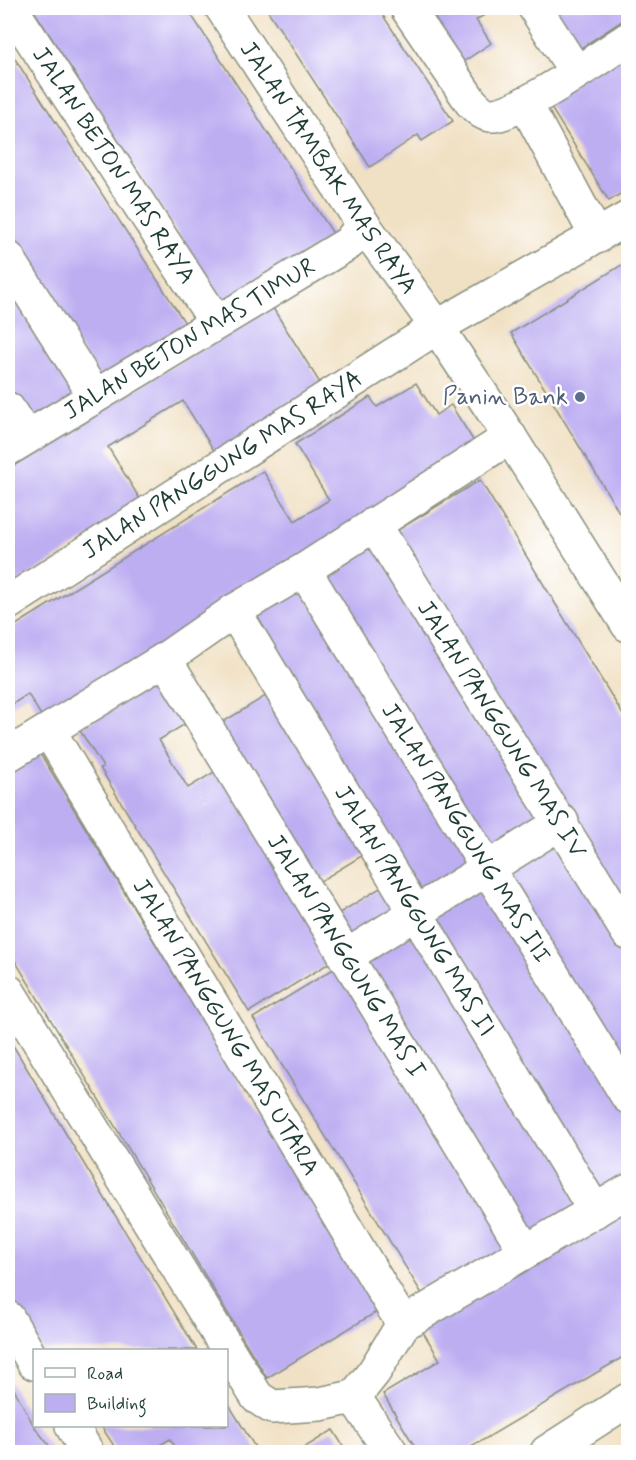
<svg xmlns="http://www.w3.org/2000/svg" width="636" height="1460" viewBox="0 0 636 1460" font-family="Mynerve,sans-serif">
	<rect width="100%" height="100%" fill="#fff"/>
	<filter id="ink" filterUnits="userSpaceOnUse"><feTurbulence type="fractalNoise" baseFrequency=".0167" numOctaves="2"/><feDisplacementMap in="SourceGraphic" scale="12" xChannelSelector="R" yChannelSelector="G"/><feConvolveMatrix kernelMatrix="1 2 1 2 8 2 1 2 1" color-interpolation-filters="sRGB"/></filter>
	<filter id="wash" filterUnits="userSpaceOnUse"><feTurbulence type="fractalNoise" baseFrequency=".008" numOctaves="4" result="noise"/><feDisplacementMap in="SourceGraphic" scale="24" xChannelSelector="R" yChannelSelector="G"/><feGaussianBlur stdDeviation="1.35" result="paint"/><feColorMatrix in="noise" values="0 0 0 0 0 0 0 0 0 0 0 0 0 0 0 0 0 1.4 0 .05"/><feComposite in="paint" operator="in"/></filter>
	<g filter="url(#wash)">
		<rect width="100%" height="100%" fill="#f1e1c4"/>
		<g id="blocks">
			<!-- building -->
			<g fill="#bdaef2">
				<polygon points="32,8 187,8 334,235 225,306"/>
				<polygon points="266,8 378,8 453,121 422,141 418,135 370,167"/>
				<polygon points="423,8 496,8 476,20 491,43 460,64"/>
				<polygon points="554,8 628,8 628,17 581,48"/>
				<polygon points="8,48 187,326 101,381 8,236"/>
				<polygon points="628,49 628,189 609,201 546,100"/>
				<polygon points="628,261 628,527 511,333"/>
				<polygon points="8,274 83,391 28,426 8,395"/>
				<polygon points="271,305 325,391 218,457 183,401 155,418 108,447 143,504 8,588 8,469"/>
				<polygon points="416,383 436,415 451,405 480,451 45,722 28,694 8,707 8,630 263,471 295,521 329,500 295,444 370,397 377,407"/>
				<polygon points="480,480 628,723 628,917 393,533"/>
				<polygon points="380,537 553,824 488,863 315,576"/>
				<polygon points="308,579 481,866 417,905 244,618"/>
				<polygon points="163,678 190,721 159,740 188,788 219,769 336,959 249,1012 100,768 103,767 79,729"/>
				<polygon points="277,689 373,849 309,888 213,728"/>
				<polygon points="38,750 378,1311 267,1378 8,949 8,769"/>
				<polygon points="560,829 628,943 628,1089 495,868"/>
				<polygon points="485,877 628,1116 628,1182 593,1203 420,916"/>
				<polygon points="393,880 412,912 347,952 328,920"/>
				<polygon points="416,919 589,1206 524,1245 351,958"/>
				<polygon points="340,965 514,1249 427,1302 253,1018"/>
				<polygon points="8,1037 81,1159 197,1350 43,1350 19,1311 8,1292"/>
				<polygon points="628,1203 628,1354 463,1452 418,1452 383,1394 440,1360 420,1327"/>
				<polygon points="8,1378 34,1426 54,1452 8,1452"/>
				<polygon points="226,1400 258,1452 178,1452 170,1439 148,1452 118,1452 101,1426 226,1426"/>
				<polygon points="333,1430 347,1452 297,1452"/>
			</g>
		</g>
	</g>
	<g filter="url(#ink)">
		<use href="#blocks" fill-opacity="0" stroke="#888f7c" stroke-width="1.5"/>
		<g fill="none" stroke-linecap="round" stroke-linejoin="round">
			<!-- minor casing -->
			<g stroke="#888f7c" stroke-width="36">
				<g id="minor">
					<path id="s1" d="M11,8L216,322"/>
					<path id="s2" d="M222,8L363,224L437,327L510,437L628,625"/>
					<path d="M407,8L471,102C478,109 484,116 494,115C522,112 602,56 628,39"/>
					<polyline points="535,8 576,72"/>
					<polyline points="525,103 597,237"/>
					<polyline points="8,258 95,396"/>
					<polyline points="8,409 26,437"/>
					<path id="s3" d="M8,449L349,243L363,224"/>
					<path id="s4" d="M374,524L628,933"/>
					<path id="s5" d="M304,570L628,1097"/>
					<path id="s6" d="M8,603L437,327L628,218"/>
					<path id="s7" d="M234,611L595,1211"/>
					<path id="s8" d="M165,659L526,1252"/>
					<path id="s9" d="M49,731L403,1324"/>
					<polyline points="8,755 165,659 234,611 304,570 510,437"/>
					<polyline points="345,957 562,822"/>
					<polyline points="8,991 257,1397 272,1407 320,1404 354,1397 374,1372 403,1324 628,1191"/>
					<polyline points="8,1318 34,1363"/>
					<polyline points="354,1397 391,1452"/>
					<polyline points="72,1426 87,1452"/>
					<polyline points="547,1452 628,1400"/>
				</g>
			</g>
			<!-- minor -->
			<use href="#minor" stroke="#fff" stroke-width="33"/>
		</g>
	</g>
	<!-- markers -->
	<circle fill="#5c6f8a" stroke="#fff" stroke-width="2" cx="580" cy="397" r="6"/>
	<g text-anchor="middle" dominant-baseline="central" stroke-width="5" stroke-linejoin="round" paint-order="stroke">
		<!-- street labels -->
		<g font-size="24" fill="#1f3d34" stroke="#fff">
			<text stroke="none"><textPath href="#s1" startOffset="188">JALAN BETON MAS RAYA</textPath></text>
			<text stroke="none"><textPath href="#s2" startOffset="192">JALAN TAMBAK MAS RAYA</textPath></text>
			<text stroke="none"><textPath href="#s3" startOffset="212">JALAN BETON MAS TIMUR</textPath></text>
			<text stroke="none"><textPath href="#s6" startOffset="255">JALAN PANGGUNG MAS RAYA</textPath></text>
			<text stroke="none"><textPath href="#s4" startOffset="242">JALAN PANGGUNG MAS IV</textPath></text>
			<text stroke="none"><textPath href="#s5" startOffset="309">JALAN PANGGUNG MAS III</textPath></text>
			<text stroke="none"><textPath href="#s7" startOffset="350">JALAN PANGGUNG MAS II</textPath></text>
			<text stroke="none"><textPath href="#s8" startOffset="348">JALAN PANGGUNG MAS I</textPath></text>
			<text stroke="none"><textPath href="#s9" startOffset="345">JALAN PANGGUNG MAS UTARA</textPath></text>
		</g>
		<!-- service labels -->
		<g font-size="24" fill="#4e5e75" stroke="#fff" text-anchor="end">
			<text x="568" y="397">Panin Bank</text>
		</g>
	</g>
	<!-- margin -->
	<rect width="636" height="1460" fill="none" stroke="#fff" stroke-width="30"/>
	<!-- legend -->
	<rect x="33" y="1349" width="195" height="78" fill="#ffffff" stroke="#a5b1ae" stroke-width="1.5"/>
	<rect x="45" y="1368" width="30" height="9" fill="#ffffff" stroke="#a5b1ae" stroke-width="1.5"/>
	<text x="87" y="1379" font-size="18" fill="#1f3d34">Road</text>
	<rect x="45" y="1394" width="30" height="18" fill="#bdaef2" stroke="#a5b1ae" stroke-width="1.5"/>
	<text x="87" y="1409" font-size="18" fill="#1f3d34">Building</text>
</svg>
